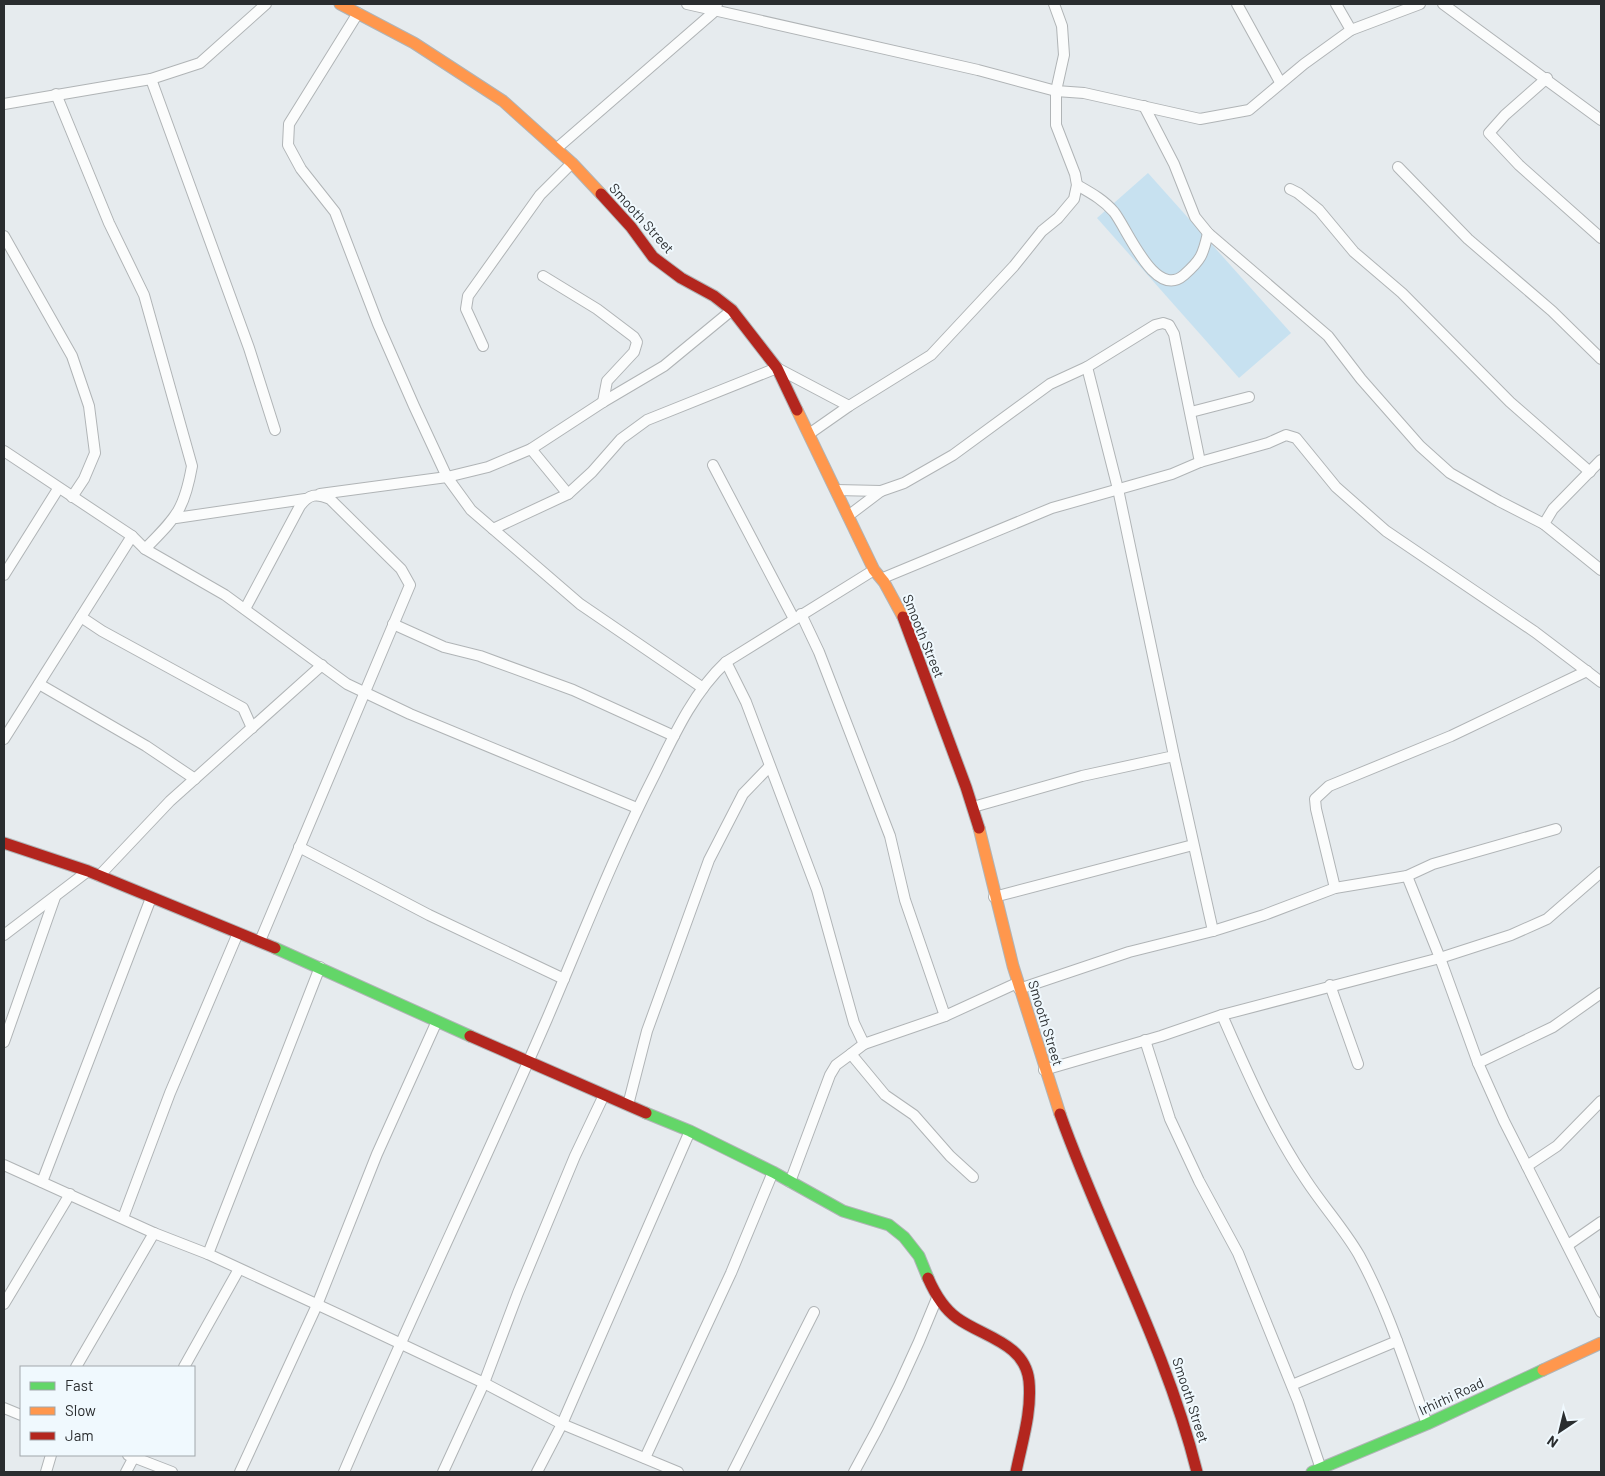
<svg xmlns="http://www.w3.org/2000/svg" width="1605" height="1476" viewBox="0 0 1605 1476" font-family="Barlow,sans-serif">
	<rect width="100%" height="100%" fill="#e6ebee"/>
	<!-- green -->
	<polygon fill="#c7e1f0" points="1148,173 1291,333 1239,378 1097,218"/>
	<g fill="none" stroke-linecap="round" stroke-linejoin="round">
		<!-- street casing -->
		<g stroke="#b0b4b6" stroke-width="12">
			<g id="street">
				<polyline points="687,4 978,70 1056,91 1084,93 1200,119 1249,110 1304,64 1351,30 1420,4"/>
				<polyline points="1237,4 1280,82"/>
				<polyline points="1336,4 1351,30"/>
				<polyline points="1443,4 1601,120"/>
				<polyline points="358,13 289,124 288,145 301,169 335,212 378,324 414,406 447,477 471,510 580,604 703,688"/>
				<polyline points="1547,78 1505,115 1489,133 1519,165 1601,238"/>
				<polyline points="151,79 249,348 275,430"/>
				<path d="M56,94L109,223L144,295L192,466C184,511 176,517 145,549"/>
				<polyline points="4,104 151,79 200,63 266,4"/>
				<polyline points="1144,106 1174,164 1195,217 1208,233 1328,336 1361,379 1420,446 1450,473 1499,501 1544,524"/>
				<polyline points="556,149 715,11 717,4"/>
				<polyline points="1398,167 1468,239 1552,311 1601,359"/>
				<path d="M1077,185C1091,193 1104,200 1114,212C1128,230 1155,300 1184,275C1201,260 1203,255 1208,233"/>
				<polyline points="1290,189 1298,193 1319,210 1354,252 1402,293 1510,402 1590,472"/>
				<polyline points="4,236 72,356 89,406 95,453 84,479 72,497"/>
				<polyline points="543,276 597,309 634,337 637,342 634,352 607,381 603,402"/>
				<polyline points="483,346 466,309 468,296 540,195 572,163"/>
				<polyline points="1191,412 1249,397"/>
				<polyline points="809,434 849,406 931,355 1014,266 1042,231 1058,218 1074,199 1077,185 1075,174 1056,125 1056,91 1064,55 1062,26 1054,4"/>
				<polyline points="531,449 568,494"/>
				<polyline points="4,451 132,536 145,549 225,595 347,684 410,714 637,808"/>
				<polyline points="1601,460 1553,509 1544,524 1601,570"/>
				<polyline points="713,465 794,619"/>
				<polyline points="836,490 881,491 904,483 953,455 1050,384 1087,367 1155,325 1163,323 1169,325 1174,334 1200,462"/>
				<polyline points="320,494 447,477 488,467 531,449 603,402 664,366 732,310"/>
				<polyline points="848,516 881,491"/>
				<polyline points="176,518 305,499"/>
				<polyline points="493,529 568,494 592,472 621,439 647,420 777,368 849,406"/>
				<polyline points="4,575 58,489"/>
				<polyline points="883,578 1052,508 1172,474 1200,462 1268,443 1286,435 1296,438 1336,487 1386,531 1535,632 1601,682"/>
				<path d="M245,609L300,506C309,494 316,493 330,499L401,569L410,585L260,941"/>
				<polyline points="801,614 819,652 890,836 905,900 945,1016"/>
				<polyline points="81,617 102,631 243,708 252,728"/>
				<polyline points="393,624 444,647 480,656 573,690 674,736"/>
				<polyline points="726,662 746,702 817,890 854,1023 864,1044 945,1016 1017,983"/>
				<polyline points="39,684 146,746 195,779"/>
				<polyline points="4,739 132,536"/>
				<polyline points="1174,756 1213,931"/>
				<polyline points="973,807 1082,776 1174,756 1118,489 1087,367"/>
				<polyline points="299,847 429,915 564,979"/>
				<polyline points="99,876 170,801 322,665"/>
				<polyline points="1407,876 1440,958 1478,1063 1504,1121 1601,1312"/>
				<polyline points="1335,888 1316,809 1315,799 1329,786 1451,736 1587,671"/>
				<polyline points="994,897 1193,845"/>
				<polyline points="4,935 88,871"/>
				<polyline points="1330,985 1358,1064"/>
				<polyline points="1019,989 1129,952 1213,931 1264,915 1335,888 1407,876 1433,864 1556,829"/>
				<path d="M1222,1015C1247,1072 1271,1128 1306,1180C1323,1206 1344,1229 1359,1255C1388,1308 1406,1367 1427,1424"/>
				<polyline points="1145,1040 1170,1119 1199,1181 1238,1253 1298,1401 1321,1469"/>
				<polyline points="4,1042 55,897"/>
				<polyline points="864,1044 851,1054 885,1095 914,1115 950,1156 973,1177"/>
				<polyline points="1478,1063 1553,1027 1601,993"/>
				<polyline points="1044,1070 1161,1036 1222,1015 1440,958 1511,935 1547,919 1601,872"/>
				<polyline points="628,1105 647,1031 709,860 743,794 769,767"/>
				<polyline points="4,1165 154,1233 208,1254 342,1316 484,1383 562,1424 678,1472"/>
				<polyline points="1527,1166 1557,1146 1601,1101"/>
				<polyline points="42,1182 151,898"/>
				<polyline points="790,1182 830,1075 836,1065 851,1054"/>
				<polyline points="123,1218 170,1093 238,933"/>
				<polyline points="1568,1245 1601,1222"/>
				<polyline points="208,1254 320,967"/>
				<polyline points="4,1304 70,1194"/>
				<polyline points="76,1367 154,1233"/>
				<polyline points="184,1367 239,1269"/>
				<polyline points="1292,1385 1397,1341"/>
				<polyline points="4,1408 21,1415"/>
				<polyline points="128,1455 172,1472"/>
				<polyline points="645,1458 731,1273 773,1172"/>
				<polyline points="46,1472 51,1455"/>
				<polyline points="126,1472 135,1455"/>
				<polyline points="240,1472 317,1305 377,1154 437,1021"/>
				<path d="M344,1472C409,1320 481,1171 547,1019C582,937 615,852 656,772C675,733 694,692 726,662L874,570"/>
				<polyline points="443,1472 484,1383 518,1293 575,1156 604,1095"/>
				<polyline points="537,1472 562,1424 690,1131"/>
				<polyline points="733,1472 814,1312"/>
				<path d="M854,1472C886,1415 913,1359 937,1298"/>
			</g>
		</g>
		<!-- fast casing -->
		<g stroke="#b0b4b6" stroke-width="13">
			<g id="fast">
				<polyline points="275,948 470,1036"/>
				<polyline points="646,1113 690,1131 773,1172 843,1211 889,1225 904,1237 919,1256 928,1278"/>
				<polyline points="1312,1472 1427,1424 1543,1370"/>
			</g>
		</g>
		<!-- slow casing -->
		<g stroke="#b0b4b6" stroke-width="13">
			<g id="slow">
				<polyline points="340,4 414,43 503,101 572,163 601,194"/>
				<polyline points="797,410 874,570 884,582 903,617"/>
				<polyline points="979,828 1013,966 1060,1114"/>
				<polyline points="1543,1370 1601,1343"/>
			</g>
		</g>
		<!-- jam casing -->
		<g stroke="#b0b4b6" stroke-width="13">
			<g id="jam">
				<polyline points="601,194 631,227 653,257 681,278 714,296 732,310 777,368 797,410"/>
				<polyline points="903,617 966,787 979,828"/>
				<polyline points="4,843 88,871 275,948"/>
				<polyline points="470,1036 646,1113"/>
				<path d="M1060,1114C1103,1235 1166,1347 1197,1472"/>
				<path d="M928,1278C935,1294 943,1308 957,1318C983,1337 1025,1343 1029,1381C1032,1412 1022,1442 1016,1472"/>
			</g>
		</g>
		<!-- street -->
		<use href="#street" stroke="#fbfcfc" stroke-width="10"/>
		<!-- fast -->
		<use href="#fast" stroke="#63d668" stroke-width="11"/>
		<!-- slow -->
		<use href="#slow" stroke="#ff974d" stroke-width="11"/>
		<!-- jam -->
		<use href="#jam" stroke="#b3261e" stroke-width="11"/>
	</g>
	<g text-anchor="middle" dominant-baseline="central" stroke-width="4" stroke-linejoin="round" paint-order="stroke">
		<!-- street labels -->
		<g font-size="14" fill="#2a2d2f" stroke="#f0f9fe">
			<text transform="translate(642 218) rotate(48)">Smooth Street</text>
			<text transform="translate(924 636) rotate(68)">Smooth Street</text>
			<text transform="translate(1046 1023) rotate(73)">Smooth Street</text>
			<text transform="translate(1451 1396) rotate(-25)">Irhirhi Road</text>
			<text transform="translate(1191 1400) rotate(72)">Smooth Street</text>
		</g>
	</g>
	<!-- border -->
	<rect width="1605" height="1476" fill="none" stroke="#2a2d2f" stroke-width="10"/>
	<!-- legend -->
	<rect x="20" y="1366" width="175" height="90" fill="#f0f9fe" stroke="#a1a7ab"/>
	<rect x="30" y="1382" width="25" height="8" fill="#63d668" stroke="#a1a7ab"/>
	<text x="65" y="1391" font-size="15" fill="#2a2d2f">Fast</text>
	<rect x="30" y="1407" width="25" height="8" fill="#ff974d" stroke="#a1a7ab"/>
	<text x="65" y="1416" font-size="15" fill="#2a2d2f">Slow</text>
	<rect x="30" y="1432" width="25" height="8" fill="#b3261e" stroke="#a1a7ab"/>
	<text x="65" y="1441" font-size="15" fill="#2a2d2f">Jam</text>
	<!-- north arrow -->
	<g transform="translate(1560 1431) rotate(215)" stroke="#f0f9fe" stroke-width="4" paint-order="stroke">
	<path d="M0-4L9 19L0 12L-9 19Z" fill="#2a2d2f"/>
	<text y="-8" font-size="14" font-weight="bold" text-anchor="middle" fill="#2a2d2f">N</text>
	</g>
</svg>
